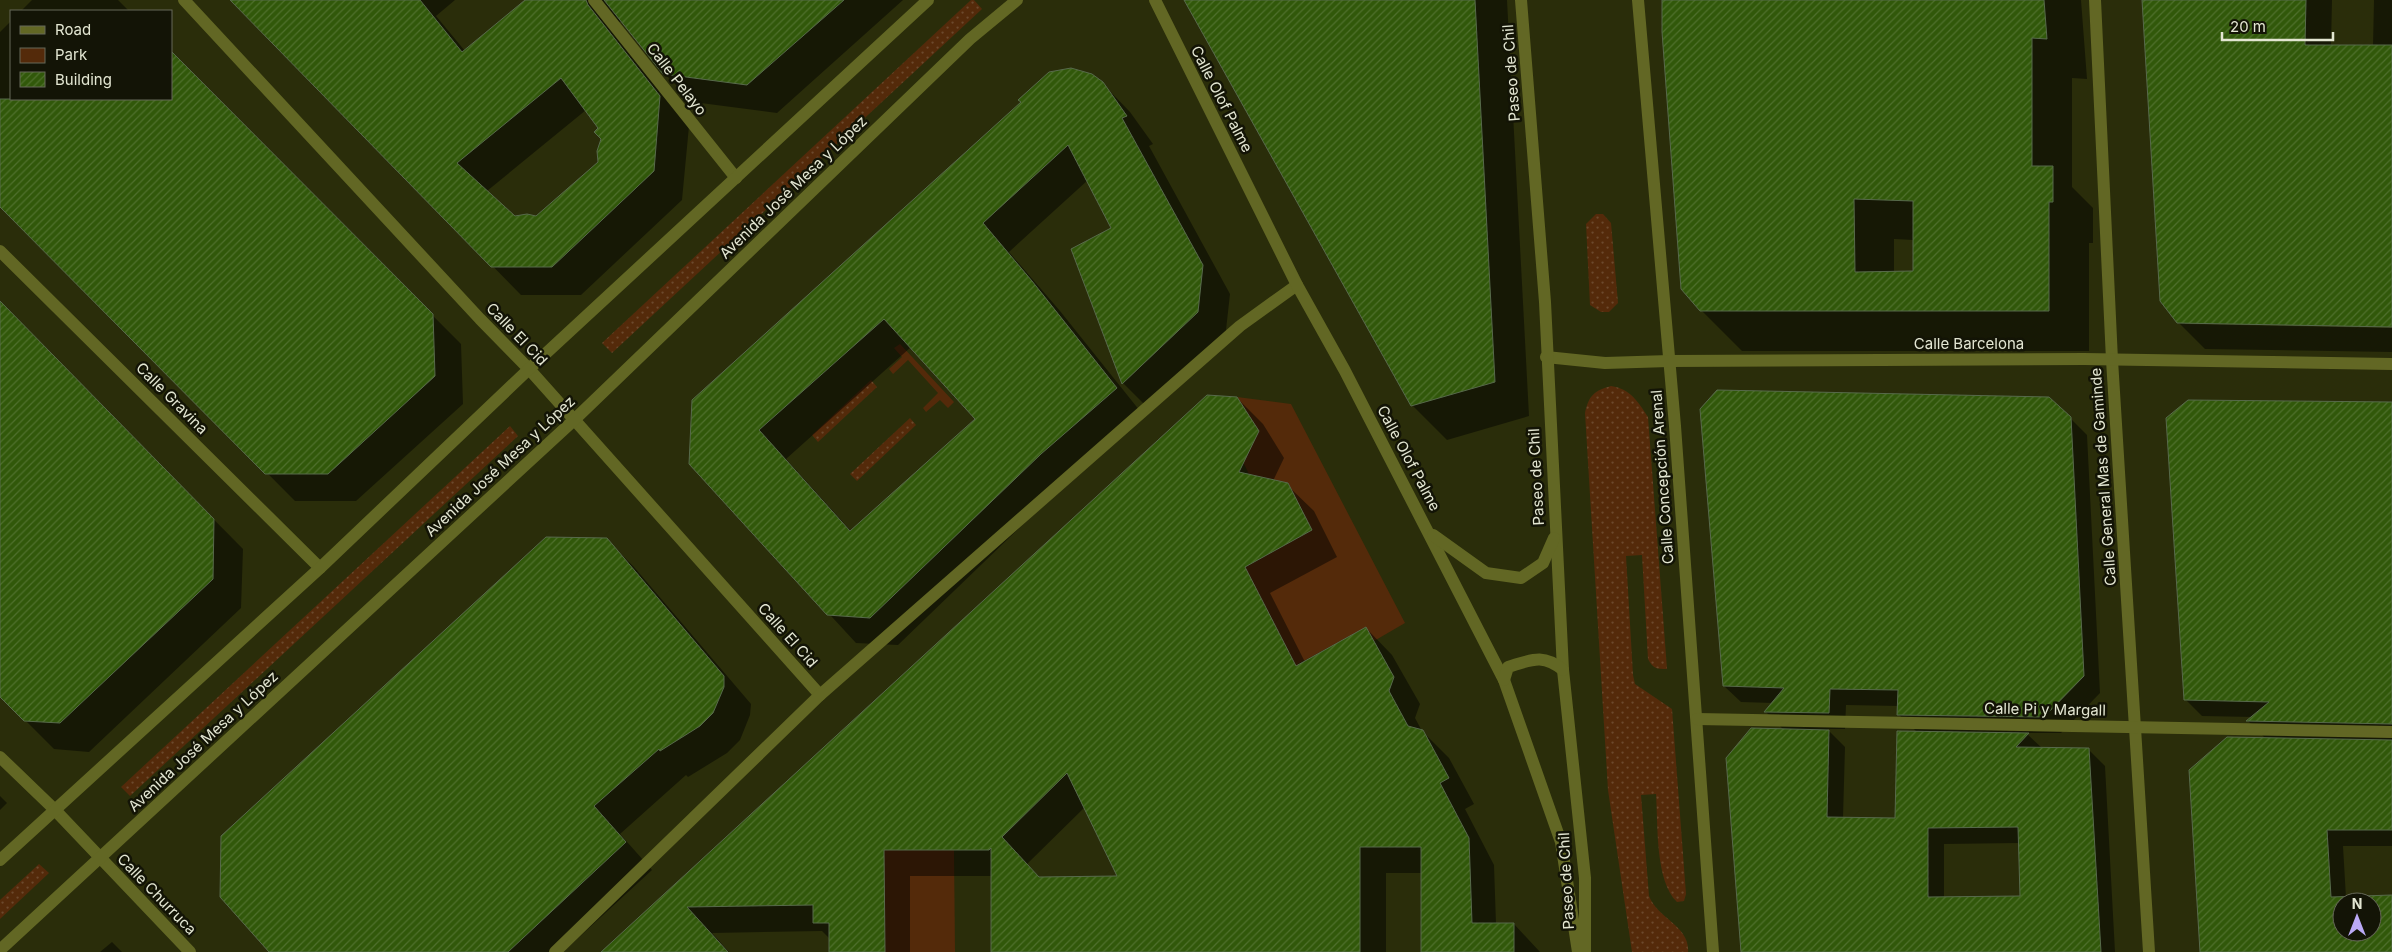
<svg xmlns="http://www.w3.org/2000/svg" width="2392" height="952" viewBox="0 0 2392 952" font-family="Inter,sans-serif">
	<defs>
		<pattern id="grass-dots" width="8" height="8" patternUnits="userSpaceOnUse" patternTransform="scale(1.25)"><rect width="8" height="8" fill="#542a0a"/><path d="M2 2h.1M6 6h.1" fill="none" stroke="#6c492d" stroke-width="1.8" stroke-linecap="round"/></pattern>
		<pattern id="building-hatch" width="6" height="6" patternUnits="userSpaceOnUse" patternTransform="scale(1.25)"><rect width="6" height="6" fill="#31580a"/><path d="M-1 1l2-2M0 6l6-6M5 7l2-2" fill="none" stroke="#4f702d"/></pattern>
	</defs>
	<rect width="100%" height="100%" fill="#2a2d0a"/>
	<!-- grass -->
	<g fill="url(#grass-dots)">
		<polygon points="971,0 974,0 982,9 612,353 602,343"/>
		<polygon points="1596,214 1603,214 1611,223 1618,303 1609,312 1601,312 1590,305 1586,224"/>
		<polygon points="871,380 877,387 818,442 812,435"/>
		<path d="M1611,386C1631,389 1638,402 1648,417L1667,669C1657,669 1653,669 1648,659L1642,555L1626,556L1633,675L1635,684L1672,709L1686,894L1684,901L1677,902C1655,881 1658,824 1656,794L1641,795L1649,896C1658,919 1690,926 1688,952H1632L1608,790L1585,413C1589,395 1594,391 1611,386Z"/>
		<polygon points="910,418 916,425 857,481 850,474"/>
		<polygon points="510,426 518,436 130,796 121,787"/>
		<polygon points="39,864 49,873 0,919 0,900"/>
	</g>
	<!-- park -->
	<g fill="#542a0a">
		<polygon points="900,344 954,402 948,408 940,400 926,412 923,408 938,393 908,360 893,374 889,369 902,357 894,348"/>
		<polygon points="1237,397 1291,404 1405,623 1374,641 1366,627 1298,664 1315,695 1314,703 1263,602 1187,580 1244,568 1312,530 1288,483 1249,474 1243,462 1258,431"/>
		<polygon points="884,850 954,850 955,952 885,952"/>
	</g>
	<!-- shadow -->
	<g fill="#0007" fill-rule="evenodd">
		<polygon points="32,0 118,0 129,11 21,11"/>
		<path d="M232,0H455L436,16L465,51L527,0H903L777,113L693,102L664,73L622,21L617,23L689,126L682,200L581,295H521ZM586,110L599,128L602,139L599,163L536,217H515L487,191Z"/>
		<polygon points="1187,0 1507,0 1529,416 1447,440 1412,405"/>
		<path d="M1663,0H2081L2087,79L2072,78V187L2093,208V243H2089V351H1742L1701,310ZM1894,239L1914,240V272L1894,273Z"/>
		<polygon points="2144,0 2332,0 2331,46 2373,46 2374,0 2392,0 2392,326 2185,322 2185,324 2392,328 2392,352 2205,349 2178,322"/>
		<polygon points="11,21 11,99 171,99 171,53 461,344 463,404 356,501 295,501 0,205 0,32"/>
		<path d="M1102,83L1130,112L1153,144L1149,146L1230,294L1225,339L1150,410L1123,383L1113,229L1088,180L1009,252L1060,311L1144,416L1068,481L898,645L856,643L691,464ZM911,347L976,419L851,531L786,459Z"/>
		<polygon points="0,303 243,549 241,608 89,752 54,749 0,695"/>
		<path d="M1237,398L1263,424L1284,458L1273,481L1287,485L1314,511L1337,557L1270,593L1305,662L1366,628L1392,655L1420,704L1415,718L1422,731L1449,758L1474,804L1465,809L1494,865L1496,924H1514L1540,952H1422V873H1386V952H992V876H910V952H830V939L822,931L712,933L729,952H603ZM1085,807L1119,878H1040L1027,864Z"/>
		<path d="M2392,403V846H2343L2346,898L2392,897V952H2202L2266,739L2248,721L2253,717L2202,716L2186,700ZM2342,902H2372V932H2342Z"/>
		<path d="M2070,418L2087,435L2100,693L2061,733H2026L2042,748L2088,749L2105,766L2115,952H1742L1784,730L1766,712L1773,703L1741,702L1724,686ZM1846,705L1899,706L1898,714L1917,732L1896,819L1843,818L1845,747L1827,729H1845ZM2019,843L2021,897L1944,898V844Z"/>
		<polygon points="606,539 634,567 751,704 750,715 740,740 727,753 688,777 686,775 620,834 652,870 563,952 272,952"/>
		<polygon points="0,796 7,803 0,810"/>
		<polygon points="112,942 122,952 100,952"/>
	</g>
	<!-- building -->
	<g fill="url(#building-hatch)" stroke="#576a4b" fill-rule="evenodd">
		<path d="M230,0H420L462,52L525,0H586L588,5L660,96L654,171L552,267H491ZM561,78L598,128L594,132L601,139L597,151L598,162L536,216L527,214L515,216L457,163Z"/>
		<polygon points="604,0 844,0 747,85 663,74"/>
		<polygon points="1184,0 1475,0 1495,382 1411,406"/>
		<path d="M1662,0H2044L2047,39L2032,38V166H2053V202H2049V311H1700L1681,289L1662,32ZM1854,199L1913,201V271L1855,272Z"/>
		<polygon points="2142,0 2306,0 2305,45 2392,45 2392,327 2177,323 2160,301"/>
		<polygon points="171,51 433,314 435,376 328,474 265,474 0,207 0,99 171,99"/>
		<path d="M1071,68L1092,74L1103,82L1127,116L1122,118L1203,265L1198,312L1122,384L1071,249L1111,228L1068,145L983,223L1032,281L1117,388L1041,454L870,618L827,615L689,464L692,400L1021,102L1018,100L1049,72ZM884,319L975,419L850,531L759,430Z"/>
		<polygon points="0,301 214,519 213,579 60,723 24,721 0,697"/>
		<polygon points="1717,390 2049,397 2071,417 2084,676 2044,717 1897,715 1898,690 1830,689 1829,713 1764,712 1784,688 1723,686 1700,409"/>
		<path d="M1207,395L1237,397L1259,431L1239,472L1288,483L1312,530L1245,567L1296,666L1366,627L1394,677L1389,691L1408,726L1423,730L1449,778L1440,783L1469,838L1472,923H1514V952H1421V847H1360V952H991V848L989,850H884L885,952H829V923H813V905L687,907L728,952H601ZM1067,773L1117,876L1039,877L1002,837Z"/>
		<polygon points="2188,400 2392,402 2392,724 2246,721 2269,702 2184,700 2166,418"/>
		<polygon points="546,537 607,538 724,676 724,687 713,713 700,726 660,751 659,749 594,806 626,842 508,952 269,952 220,897 221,836"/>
		<path d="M1751,728L1829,730L1827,817L1895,818L1897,731L2029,733L2016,747L2089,748L2101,952H1741L1726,758ZM2018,827L2020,896L1928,897V828Z"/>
		<path d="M2227,737L2392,740V830H2327L2331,897L2392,895V952H2200L2189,770ZM2342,902H2372V932H2342Z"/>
	</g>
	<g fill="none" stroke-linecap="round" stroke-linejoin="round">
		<!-- minor -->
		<g stroke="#626724" stroke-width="12">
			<polyline points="184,0 480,319 529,369 820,695"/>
			<polyline points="594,0 736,178"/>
			<polyline points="1638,0 1675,426 1713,952"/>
			<polyline points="2095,0 2112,360 2149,952"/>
			<polyline points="0,251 320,568"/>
			<polyline points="1546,357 1605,363 1669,361 2084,359 2392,364"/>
			<polyline points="1697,719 2392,732"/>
			<polyline points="0,757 54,809 190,952"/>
			<polyline points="555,952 820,695 1240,326 1297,285"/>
		</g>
		<!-- tertiary -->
		<g stroke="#626724" stroke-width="12">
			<polyline points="1155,0 1297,285 1345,371 1504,680 1561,842 1578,952"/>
			<polyline points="1521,0 1545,302 1563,670 1585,878 1585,952"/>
			<polyline points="1433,535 1486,573 1521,578 1543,563 1554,538"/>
			<path d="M1504,680L1508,667C1531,660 1543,653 1563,670"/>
			<polyline points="0,860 320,568 529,369 928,0"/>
			<polyline points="0,950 574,420 970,39 1017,0"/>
		</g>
	</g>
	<g text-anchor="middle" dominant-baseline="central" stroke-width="5" stroke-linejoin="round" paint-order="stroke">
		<!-- street labels -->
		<g font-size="15" fill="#e3e6d2" stroke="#131406">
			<text transform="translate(1511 73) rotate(-94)">Paseo de Chil</text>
			<text transform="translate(677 79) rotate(52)">Calle Pelayo</text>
			<text transform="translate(1222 99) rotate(63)">Calle Olof Palme</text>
			<text transform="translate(793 187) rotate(-44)">Avenida José Mesa y López</text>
			<text transform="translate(517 334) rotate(46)">Calle El Cid</text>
			<text x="1969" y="343">Calle Barcelona</text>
			<text transform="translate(172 398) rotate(45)">Calle Gravina</text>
			<text transform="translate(1409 458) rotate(62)">Calle Olof Palme</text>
			<text transform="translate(500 466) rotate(-43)">Avenida José Mesa y López</text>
			<text transform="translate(1536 477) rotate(-93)">Paseo de Chil</text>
			<text transform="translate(1662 477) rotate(-94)">Calle Concepción Arenal</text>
			<text transform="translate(2103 477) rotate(-94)">Calle General Mas de Gaminde</text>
			<text transform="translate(788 635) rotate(48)">Calle El Cid</text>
			<text transform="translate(2045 709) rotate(1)">Calle Pi y Margall</text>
			<text transform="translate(203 741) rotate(-43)">Avenida José Mesa y López</text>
			<text transform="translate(1566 881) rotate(-93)">Paseo de Chil</text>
			<text transform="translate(157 894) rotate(46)">Calle Churruca</text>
		</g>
	</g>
	<!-- legend -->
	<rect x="10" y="10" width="162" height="90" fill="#131406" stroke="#666858"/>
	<rect x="20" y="26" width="25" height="8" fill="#626724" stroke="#666858"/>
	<text x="55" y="35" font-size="15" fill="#e3e6d2">Road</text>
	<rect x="20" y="48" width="25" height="15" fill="#542a0a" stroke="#666858"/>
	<text x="55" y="60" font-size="15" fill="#e3e6d2">Park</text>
	<rect x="20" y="72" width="25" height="15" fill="url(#building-hatch)" stroke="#666858"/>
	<text x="55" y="85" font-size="15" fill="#e3e6d2">Building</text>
	<!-- north arrow -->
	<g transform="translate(2357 917)"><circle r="24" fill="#131406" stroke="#666858"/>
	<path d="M0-4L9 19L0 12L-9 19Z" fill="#bbaaf6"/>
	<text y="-8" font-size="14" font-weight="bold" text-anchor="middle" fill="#e3e6d2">N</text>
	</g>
	<!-- scale -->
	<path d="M2222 32v8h111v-8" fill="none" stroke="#e3e6d2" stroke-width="2.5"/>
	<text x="2230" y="32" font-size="15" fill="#e3e6d2" stroke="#131406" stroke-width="4" paint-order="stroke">20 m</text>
</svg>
